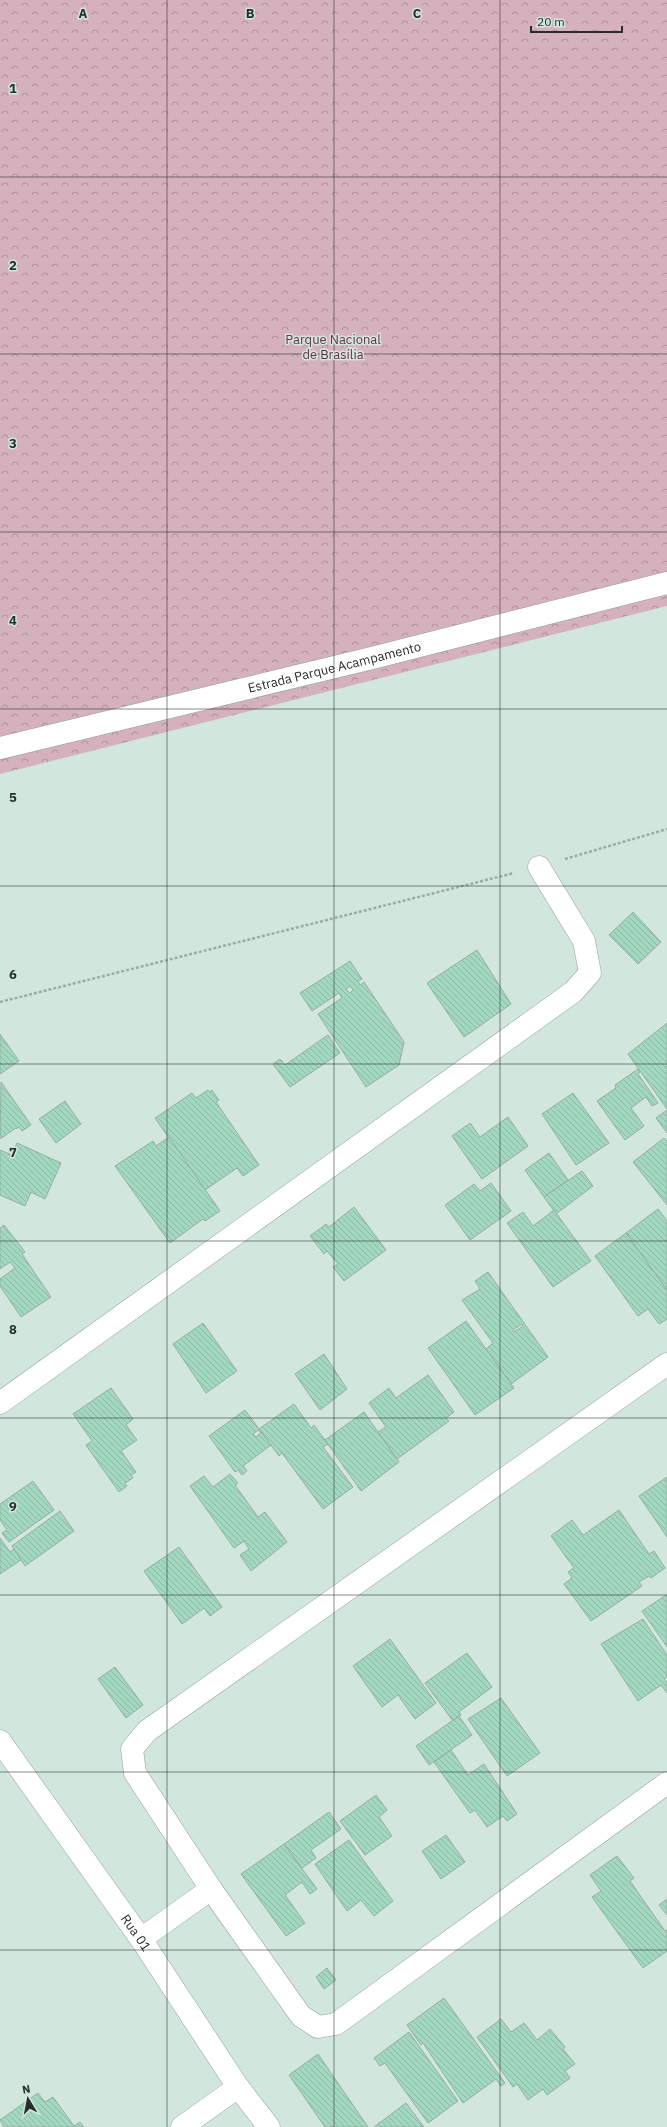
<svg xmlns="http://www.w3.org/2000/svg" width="667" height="2127" viewBox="0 0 667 2127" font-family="'IBM Plex Sans',sans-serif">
	<defs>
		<pattern id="park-crowns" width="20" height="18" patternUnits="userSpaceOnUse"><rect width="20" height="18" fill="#d5b0bd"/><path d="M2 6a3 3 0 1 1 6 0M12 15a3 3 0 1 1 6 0" fill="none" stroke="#ad909a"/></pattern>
		<pattern id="building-back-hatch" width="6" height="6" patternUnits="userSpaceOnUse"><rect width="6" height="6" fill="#a2d8c0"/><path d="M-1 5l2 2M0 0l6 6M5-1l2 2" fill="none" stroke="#8bbaa5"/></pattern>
	</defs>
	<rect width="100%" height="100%" fill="#d1e7dd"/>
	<!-- park -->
	<polygon fill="url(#park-crowns)" points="0,0 667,0 667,606 0,774"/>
	<!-- building -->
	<g fill="url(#building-back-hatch)" stroke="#97ada3" fill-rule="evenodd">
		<polygon points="633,912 661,942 638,964 609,935"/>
		<polygon points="477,950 511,1004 464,1037 427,983"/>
		<path d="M350,961L362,979L358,981L360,985L364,982L404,1042L399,1065L366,1087L318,1014L342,998L339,993L312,1011L300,993ZM350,986L353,990L350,993L346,989Z"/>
		<polygon points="667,1023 667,1109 628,1054"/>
		<polygon points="0,1034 19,1061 0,1074"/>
		<polygon points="328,1035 340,1053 290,1087 273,1064 280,1059 285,1065"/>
		<polygon points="638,1069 640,1072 638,1074 658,1103 652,1106 646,1097 631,1108 644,1126 625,1140 597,1101 616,1088 615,1085"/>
		<polygon points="1,1082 31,1125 22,1131 19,1127 16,1129 16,1128 0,1139"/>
		<polygon points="208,1090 210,1092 212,1090 219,1100 216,1102 259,1165 243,1176 237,1168 205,1190 155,1118 192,1093 196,1098"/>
		<polygon points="573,1093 609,1143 576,1165 542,1114"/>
		<polygon points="65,1101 81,1124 56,1143 39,1119"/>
		<polygon points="667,1110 667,1133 656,1118"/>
		<polygon points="508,1117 528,1146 482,1179 452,1136 470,1123 480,1137"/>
		<polygon points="169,1137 220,1211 205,1221 203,1219 170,1243 115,1166 153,1141 156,1146"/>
		<polygon points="664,1138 667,1141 667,1205 633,1162"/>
		<polygon points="17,1143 61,1163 45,1199 31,1192 25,1206 0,1195 0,1150 12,1155"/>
		<polygon points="549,1153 568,1180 544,1197 525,1170"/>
		<polygon points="582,1171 593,1186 556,1214 544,1197"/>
		<polygon points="491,1183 511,1211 470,1240 445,1205 474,1184 480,1191"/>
		<polygon points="354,1207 386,1250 344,1281 333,1267 338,1264 327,1251 324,1254 310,1236 326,1224 329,1227"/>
		<polygon points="658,1209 667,1221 667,1290 626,1233"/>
		<polygon points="554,1210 591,1261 553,1287 507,1223 523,1212 533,1226"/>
		<polygon points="4,1225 25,1252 22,1254 51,1297 21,1317 0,1286 0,1279 15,1268 10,1262 0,1269 0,1228"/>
		<polygon points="626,1233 667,1290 667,1319 659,1324 648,1309 638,1316 595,1256"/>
		<path d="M488,1272L548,1357L511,1384L486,1349L493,1343L462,1300L480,1289L475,1281ZM522,1324L523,1326L514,1332L513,1330Z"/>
		<polygon points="466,1321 514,1388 475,1415 428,1348"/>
		<polygon points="203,1323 237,1371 206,1393 173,1344"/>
		<polygon points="324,1354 347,1389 320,1410 295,1374"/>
		<polygon points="428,1375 454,1412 446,1418 449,1421 397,1459 378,1432 386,1427 369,1403 389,1388 396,1398"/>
		<polygon points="111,1388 133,1419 126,1425 137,1440 121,1451 136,1472 131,1475 133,1478 125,1483 127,1486 119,1492 86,1445 92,1441 73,1414"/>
		<polygon points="294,1404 311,1428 314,1425 325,1440 328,1444 323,1447 353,1487 323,1509 282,1453 279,1456 259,1429"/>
		<path d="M245,1410L271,1445L243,1466L247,1471L242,1475L238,1470L235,1472L209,1436ZM258,1430L261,1433L256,1437L253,1434Z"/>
		<polygon points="364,1412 399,1462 361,1491 325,1440"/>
		<polygon points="230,1474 238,1483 235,1485 258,1517 265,1512 287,1542 251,1571 240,1555 249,1549 244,1541 234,1548 190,1486 204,1476 213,1487"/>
		<polygon points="667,1477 667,1537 639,1496"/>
		<polygon points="33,1481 54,1510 9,1542 2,1533 7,1530 0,1520 0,1504"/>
		<polygon points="619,1510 649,1554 654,1551 665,1568 651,1578 649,1576 639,1582 642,1586 591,1621 564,1584 572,1578 568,1572 574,1568 551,1536 572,1520 583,1535"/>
		<polygon points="60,1511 74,1531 25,1566 12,1546"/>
		<polygon points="0,1538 10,1552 14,1549 21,1560 0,1574"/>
		<polygon points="179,1547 222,1607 210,1616 204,1608 182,1624 144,1571"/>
		<polygon points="666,1595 667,1595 667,1647 642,1611"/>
		<polygon points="643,1619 667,1655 667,1677 664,1679 667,1682 667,1693 661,1685 638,1701 601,1644"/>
		<polygon points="390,1639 436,1703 415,1719 398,1695 382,1707 353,1666"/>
		<polygon points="467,1653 492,1687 459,1712 461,1715 453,1721 425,1683"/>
		<polygon points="115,1667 143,1705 126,1718 98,1679"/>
		<polygon points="501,1698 540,1753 507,1776 468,1719"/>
		<polygon points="459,1716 472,1735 429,1765 416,1746"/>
		<polygon points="451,1750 468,1775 484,1764 517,1814 507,1821 503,1816 487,1827 475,1810 470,1813 434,1762"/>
		<polygon points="376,1795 387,1810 379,1817 392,1836 365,1855 340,1821"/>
		<polygon points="329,1812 341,1829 311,1850 316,1858 302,1868 284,1844"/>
		<polygon points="446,1835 465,1862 441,1879 422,1851"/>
		<polygon points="349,1840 393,1901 374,1916 361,1900 347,1911 315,1864"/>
		<polygon points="284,1844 317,1889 310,1894 302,1882 285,1895 305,1923 286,1936 241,1874"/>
		<polygon points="617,1856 634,1878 630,1881 665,1931 667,1930 667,1951 643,1968 592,1897 601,1891 590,1875"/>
		<polygon points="667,1899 667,1915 659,1905"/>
		<polygon points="327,1968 336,1980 324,1989 316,1977"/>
		<polygon points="444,1998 505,2083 501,2086 496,2079 463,2103 423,2043 421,2045 407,2025"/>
		<polygon points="501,2019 511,2032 524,2023 537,2040 550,2029 565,2047 563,2049 575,2064 565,2071 570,2078 547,2095 543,2089 528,2100 517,2084 513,2087 477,2037"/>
		<polygon points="409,2032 458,2101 428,2123 385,2063 380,2066 374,2058"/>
		<polygon points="318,2054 368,2127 325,2127 289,2075"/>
		<polygon points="38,2093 45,2102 53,2097 74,2126 80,2122 84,2127 4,2127 0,2120"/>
		<polygon points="406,2103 424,2127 374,2127"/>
	</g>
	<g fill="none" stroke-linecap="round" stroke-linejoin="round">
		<!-- street casing -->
		<g stroke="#8fa49a" stroke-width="23">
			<g id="street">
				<polyline points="667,1364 147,1731 132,1749 135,1773 211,1889 301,2016 318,2027 336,2024 667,1783"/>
				<polyline points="0,1403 573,992 590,973 584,941 539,867"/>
				<polyline points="141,1939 211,1889"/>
				<polyline points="182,2127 238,2087"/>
			</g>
		</g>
		<!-- secondary casing -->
		<g stroke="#8fa49a" stroke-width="23">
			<g id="secondary">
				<path id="s1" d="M0,748L372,658L667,583"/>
				<path id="s2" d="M0,1741L141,1939L238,2087L269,2127"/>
			</g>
		</g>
		<!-- path -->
		<g stroke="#9aaca4" stroke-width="2.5" stroke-dasharray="3 2" stroke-linecap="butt">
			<polyline points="565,859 667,829"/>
			<polyline points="0,1002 514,873"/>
		</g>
		<!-- street -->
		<use href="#street" stroke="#fff" stroke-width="22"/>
		<!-- secondary -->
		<use href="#secondary" stroke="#fff" stroke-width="22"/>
	</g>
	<!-- grid -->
	<path fill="none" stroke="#252e2a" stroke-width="1" stroke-opacity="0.55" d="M167,0V2127M334,0V2127M500,0V2127M0,177H667M0,354H667M0,532H667M0,709H667M0,886H667M0,1064H667M0,1241H667M0,1418H667M0,1595H667M0,1772H667M0,1950H667"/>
	<g text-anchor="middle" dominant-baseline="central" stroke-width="3" stroke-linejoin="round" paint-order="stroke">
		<!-- park labels -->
		<g font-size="13" fill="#6d2e49" stroke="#d1e7dd">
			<text x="333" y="339">Parque Nacional<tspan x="333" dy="15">de Brasília</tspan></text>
		</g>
		<!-- street labels -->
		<g font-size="13" fill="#252e2a" stroke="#d1e7dd">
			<text stroke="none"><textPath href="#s1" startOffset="344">Estrada Parque Acampamento</textPath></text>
			<text stroke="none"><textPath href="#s2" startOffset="235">Rua 01</textPath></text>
		</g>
	</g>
	<g font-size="13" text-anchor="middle" font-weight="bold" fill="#252e2a" stroke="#d1e7dd" stroke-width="3" stroke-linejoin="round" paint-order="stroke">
		<text x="83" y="18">A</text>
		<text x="250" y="18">B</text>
		<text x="417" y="18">C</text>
		<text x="13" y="93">1</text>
		<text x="13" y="270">2</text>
		<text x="13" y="448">3</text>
		<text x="13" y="625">4</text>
		<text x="13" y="802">5</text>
		<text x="13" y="979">6</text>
		<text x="13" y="1157">7</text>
		<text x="13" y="1334">8</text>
		<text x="13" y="1511">9</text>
	</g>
	<!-- north arrow -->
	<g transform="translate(28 2099) rotate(350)" stroke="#d1e7dd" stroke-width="3" paint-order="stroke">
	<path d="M0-3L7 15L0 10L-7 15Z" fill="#252e2a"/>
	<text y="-6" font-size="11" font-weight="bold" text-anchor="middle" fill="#252e2a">N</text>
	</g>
	<!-- scale -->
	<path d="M531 26v6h91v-6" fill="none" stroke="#252e2a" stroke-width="2"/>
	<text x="537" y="26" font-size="12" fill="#252e2a" stroke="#d1e7dd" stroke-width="3" paint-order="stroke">20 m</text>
</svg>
